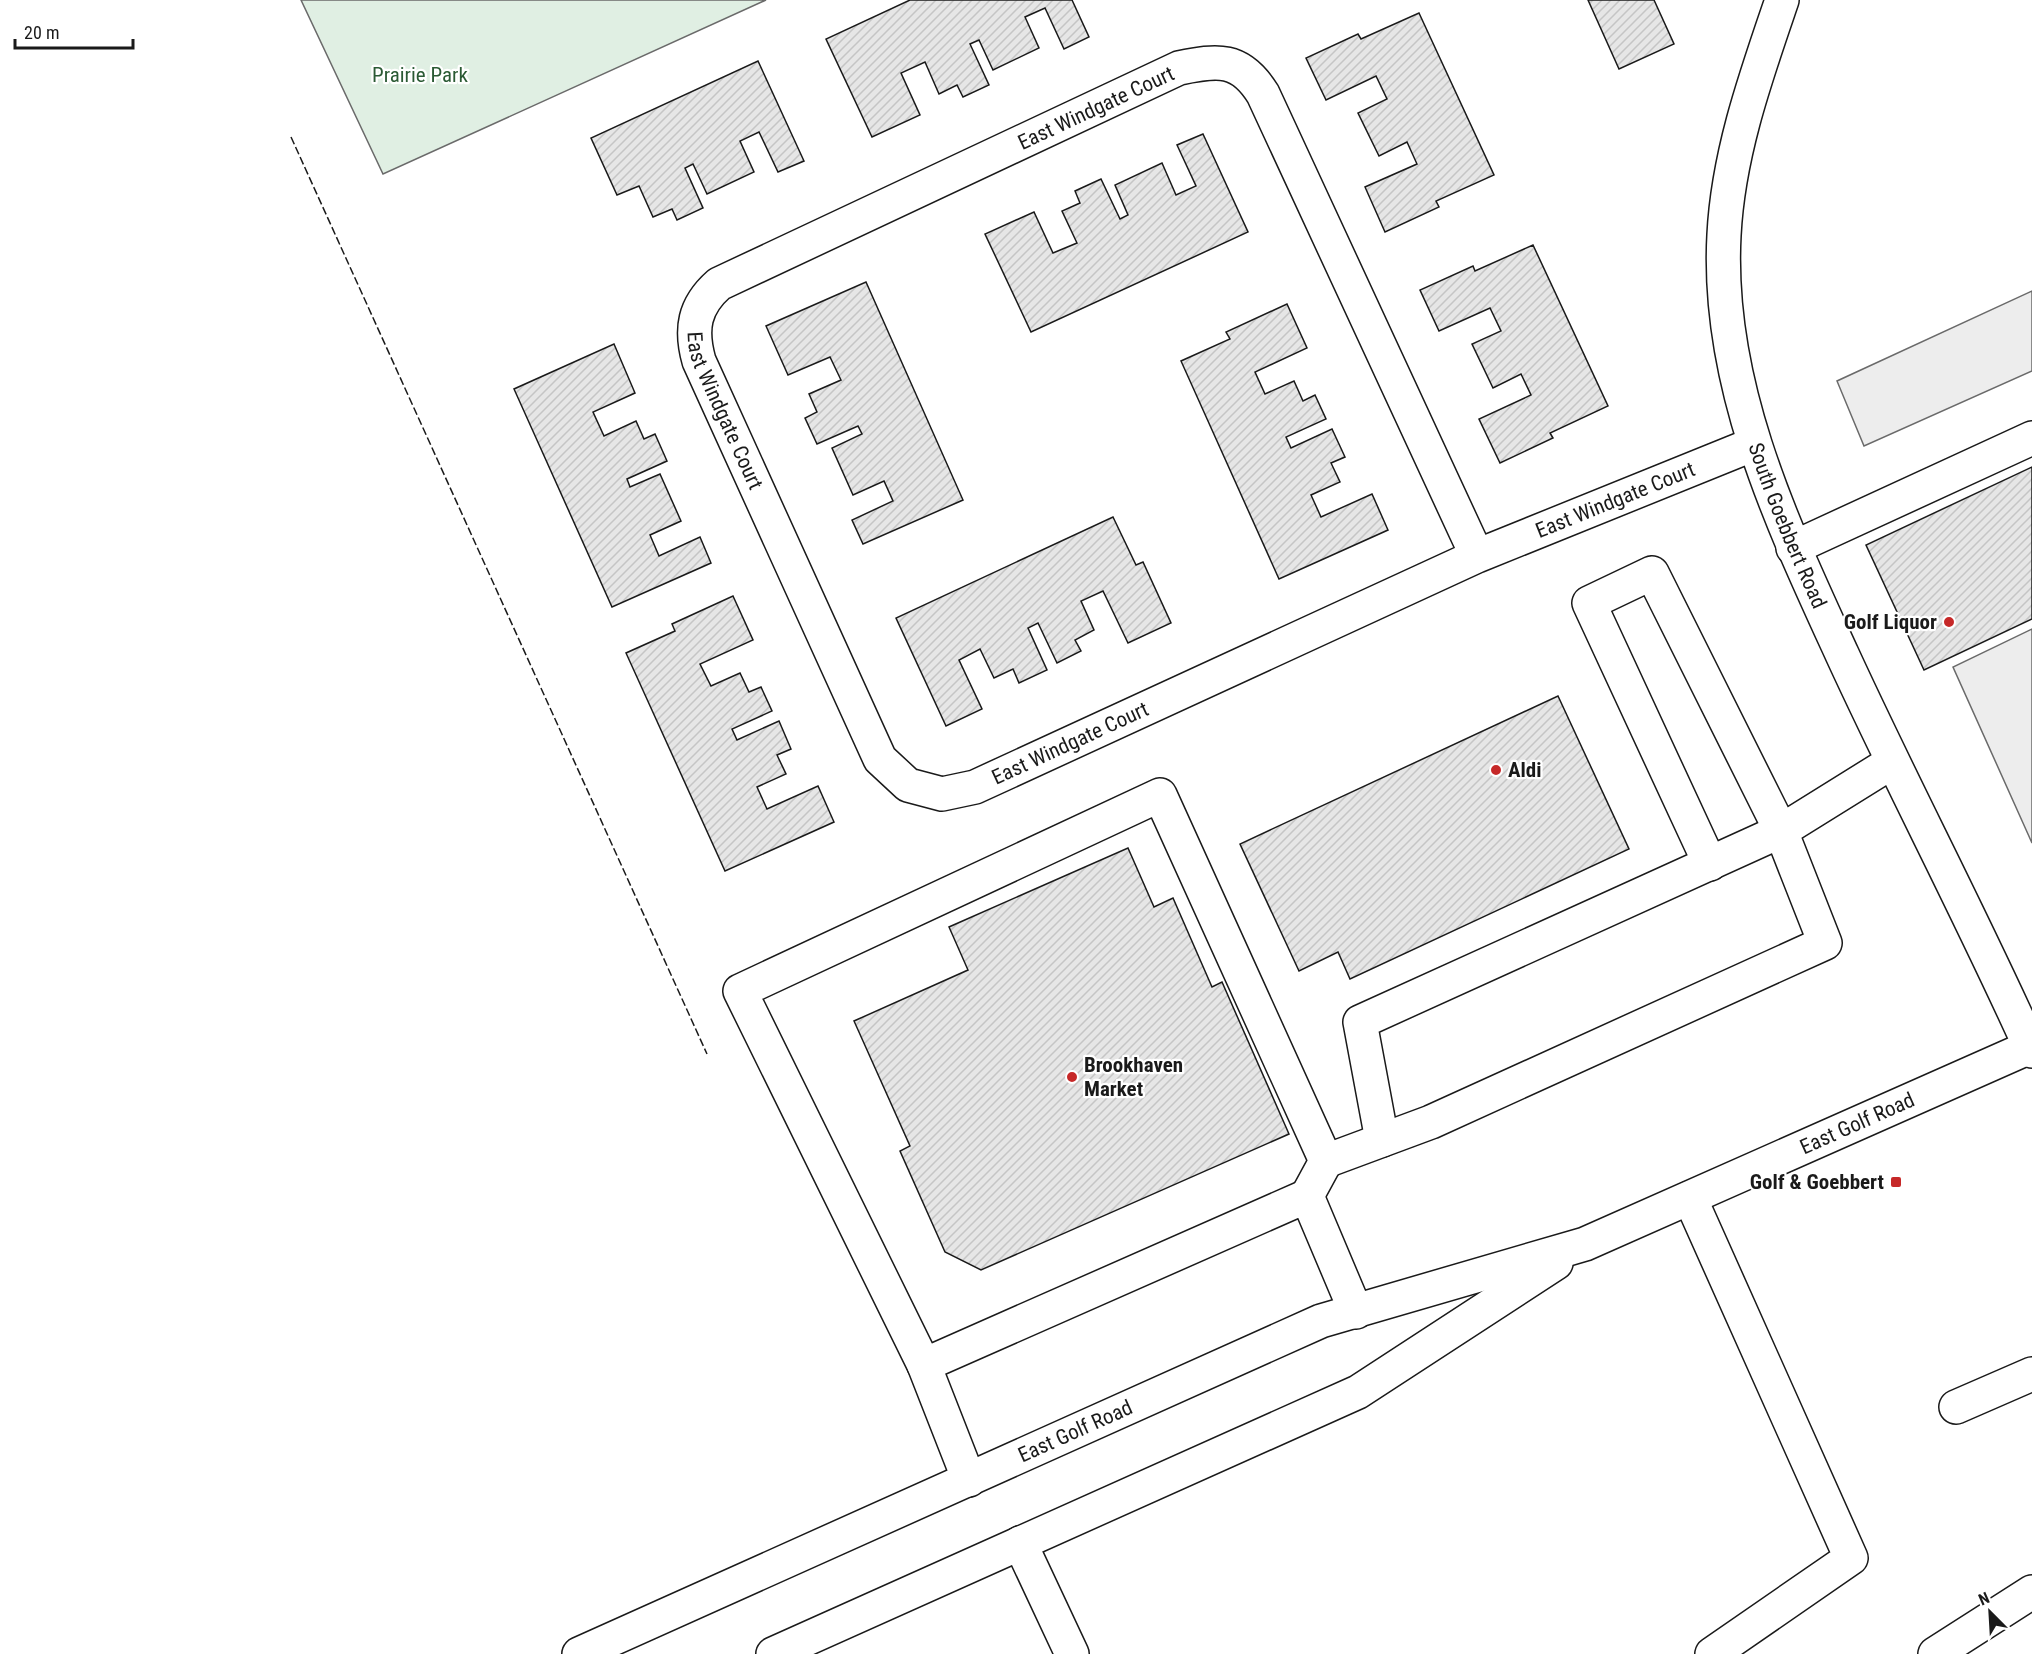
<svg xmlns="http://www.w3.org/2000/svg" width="2032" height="1654" viewBox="0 0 2032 1654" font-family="'Roboto Condensed',sans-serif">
	<defs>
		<pattern id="building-hatch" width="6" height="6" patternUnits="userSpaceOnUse" patternTransform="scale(1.5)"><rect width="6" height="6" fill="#e6e6e6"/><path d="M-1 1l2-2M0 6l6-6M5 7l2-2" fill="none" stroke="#c5c5c5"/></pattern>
	</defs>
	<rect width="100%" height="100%" fill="#fff"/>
	<!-- green -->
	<polygon fill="#e0efe3" stroke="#6a6a6a" stroke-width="1.5" points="301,0 766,0 383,174"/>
	<!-- parking -->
	<g fill="#ededed" stroke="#6a6a6a" stroke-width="1.5">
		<polygon points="2032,291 2032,371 1864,446 1837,381"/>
		<polygon points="2032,629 2032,843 1953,667"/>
	</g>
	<!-- building -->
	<g fill="url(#building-hatch)" stroke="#1a1a1a" stroke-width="1.5">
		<polygon points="910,0 1072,0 1089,37 1064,49 1045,8 1025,17 1039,48 993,70 979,40 970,44 989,85 963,97 957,85 939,94 925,62 901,73 920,115 872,137 826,39"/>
		<polygon points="1588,0 1654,0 1674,44 1619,69"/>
		<polygon points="1419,13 1494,175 1436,201 1439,207 1385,232 1365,187 1417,164 1407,142 1379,156 1358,113 1387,99 1376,76 1326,100 1306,58 1358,34 1361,39"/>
		<polygon points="758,61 804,161 778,172 759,132 740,141 754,172 707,194 693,164 685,168 703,208 677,220 672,209 653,217 639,186 617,195 591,138"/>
		<polygon points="1203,134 1248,232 1031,332 985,234 1034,212 1053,253 1077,243 1062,211 1080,203 1075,191 1101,179 1120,219 1128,215 1115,185 1162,163 1176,195 1196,186 1177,145"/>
		<polygon points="1533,245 1608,406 1550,433 1553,438 1500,463 1479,419 1531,395 1521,374 1493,388 1472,344 1501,331 1490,308 1439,331 1420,290 1473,266 1475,271"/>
		<polygon points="866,282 963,500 863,544 852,520 893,501 884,481 853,495 832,448 862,434 858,426 817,444 805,418 817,412 809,394 841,380 830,357 788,375 766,326"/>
		<polygon points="1287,304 1307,348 1255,372 1265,394 1294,381 1303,401 1315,395 1326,419 1286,437 1291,448 1332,429 1345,457 1331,463 1340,482 1311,495 1321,517 1372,494 1388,530 1279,579 1181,361 1230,339 1226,332"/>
		<polygon points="614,344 635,393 593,412 604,436 636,421 644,439 655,434 667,461 627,479 630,487 660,474 681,521 650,535 659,556 700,537 711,563 612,607 514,389"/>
		<polygon points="2032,467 2032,619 1924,670 1866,545"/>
		<polygon points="1113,517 1136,565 1143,562 1171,623 1128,643 1103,591 1081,601 1094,630 1075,640 1081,651 1057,663 1038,623 1028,628 1047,670 1019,683 1013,669 994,678 980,649 959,660 982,709 946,726 896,618"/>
		<polygon points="733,596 753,640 700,664 711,686 740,673 749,692 761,687 772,711 732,729 737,740 779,721 791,749 777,755 786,774 757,787 767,809 818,786 834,822 725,871 626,653 675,631 672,624"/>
		<polygon points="1558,696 1629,849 1350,979 1338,952 1299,971 1240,844"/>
		<polygon points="1128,848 1154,907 1173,898 1212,987 1222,982 1289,1134 981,1270 945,1252 900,1151 910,1146 854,1021 968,970 949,927"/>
	</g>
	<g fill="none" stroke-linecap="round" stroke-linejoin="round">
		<!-- minor casing -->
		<g stroke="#1a1a1a" stroke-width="36">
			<g id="minor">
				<path id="s1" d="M1782,0C1756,76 1728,154 1724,235C1716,384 1781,521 1842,654C1903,787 1972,917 2032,1051"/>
				<polyline points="1793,548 2032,438"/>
				<path id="s2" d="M1477,556L1263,94C1240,57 1218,60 1179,68L719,284C694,306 690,329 699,361L880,759L908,785L942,794L975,787L1477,556L1754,444"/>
				<polyline points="1382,1140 1360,1022 1781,831 1892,762"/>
				<polyline points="1326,1161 1431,1122 1825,943 1781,831 1652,573 1589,603 1710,864"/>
				<polyline points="1690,1198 1851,1558 1712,1654"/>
				<polyline points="924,1365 740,991 1160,795 1326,1161 1307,1196"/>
				<polyline points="1956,1407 2032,1374"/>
				<polyline points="969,1480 924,1365 1307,1196 1356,1312"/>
				<polyline points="1020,1543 1072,1654"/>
				<polyline points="1935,1654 2032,1592"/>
			</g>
		</g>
		<!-- major casing -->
		<g stroke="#1a1a1a" stroke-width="36">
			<g id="major">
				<path id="s3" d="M579,1654L1321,1321L1585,1244L2032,1046"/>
				<polyline points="773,1654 1358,1392 1556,1263"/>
			</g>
		</g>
		<!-- minor -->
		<use href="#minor" stroke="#fff" stroke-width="33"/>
		<!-- major -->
		<use href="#major" stroke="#fff" stroke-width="33"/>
		<!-- fence -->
		<polyline stroke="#1a1a1a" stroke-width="1.5" stroke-dasharray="8 3" stroke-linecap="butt" points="291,137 707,1054"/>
	</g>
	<!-- markers -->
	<g fill="#c62828" stroke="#fff" stroke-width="2">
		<circle cx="1949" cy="622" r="6"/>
		<circle cx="1496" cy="770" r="6"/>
		<circle cx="1072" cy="1077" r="6"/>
		<rect x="1890" y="1176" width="12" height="12" rx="3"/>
	</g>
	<g text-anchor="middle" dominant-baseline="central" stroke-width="4.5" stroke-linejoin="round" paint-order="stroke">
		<!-- park labels -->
		<g font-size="21" fill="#2b5a34" stroke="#fff">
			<text x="420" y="75">Prairie Park</text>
		</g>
		<!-- street labels -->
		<g font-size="21" fill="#1a1a1a" stroke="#fff">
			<text transform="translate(1096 108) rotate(-25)">East Windgate Court</text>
			<text stroke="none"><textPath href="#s2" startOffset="1254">East Windgate Court</textPath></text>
			<text stroke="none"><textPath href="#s2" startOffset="2445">East Windgate Court</textPath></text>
			<text stroke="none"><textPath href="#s1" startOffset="543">South Goebbert Road</textPath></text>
			<text stroke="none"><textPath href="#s2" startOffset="1848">East Windgate Court</textPath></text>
			<text stroke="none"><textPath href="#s3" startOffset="1386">East Golf Road</textPath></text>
			<text stroke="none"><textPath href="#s3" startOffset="544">East Golf Road</textPath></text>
		</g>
		<!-- poi labels -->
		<g font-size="21" font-weight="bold" fill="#1a1a1a" stroke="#fff" text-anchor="end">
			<text x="1937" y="622">Golf Liquor</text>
			<text x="1508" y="770" text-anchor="start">Aldi</text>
			<text x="1084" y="1065" text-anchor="start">Brookhaven<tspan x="1084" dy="24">Market</tspan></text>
			<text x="1884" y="1182">Golf &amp; Goebbert</text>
		</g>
	</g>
	<!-- north arrow -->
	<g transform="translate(1990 1612) rotate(336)" stroke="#ffffff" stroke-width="4.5" paint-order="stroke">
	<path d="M0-4.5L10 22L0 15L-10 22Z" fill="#1a1a1a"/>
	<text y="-9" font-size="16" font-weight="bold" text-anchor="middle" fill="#1a1a1a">N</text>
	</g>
	<!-- scale -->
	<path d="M15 39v9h118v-9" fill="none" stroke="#1a1a1a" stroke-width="3"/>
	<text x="24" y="39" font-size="18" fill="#1a1a1a" stroke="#ffffff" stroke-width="4.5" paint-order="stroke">20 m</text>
</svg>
